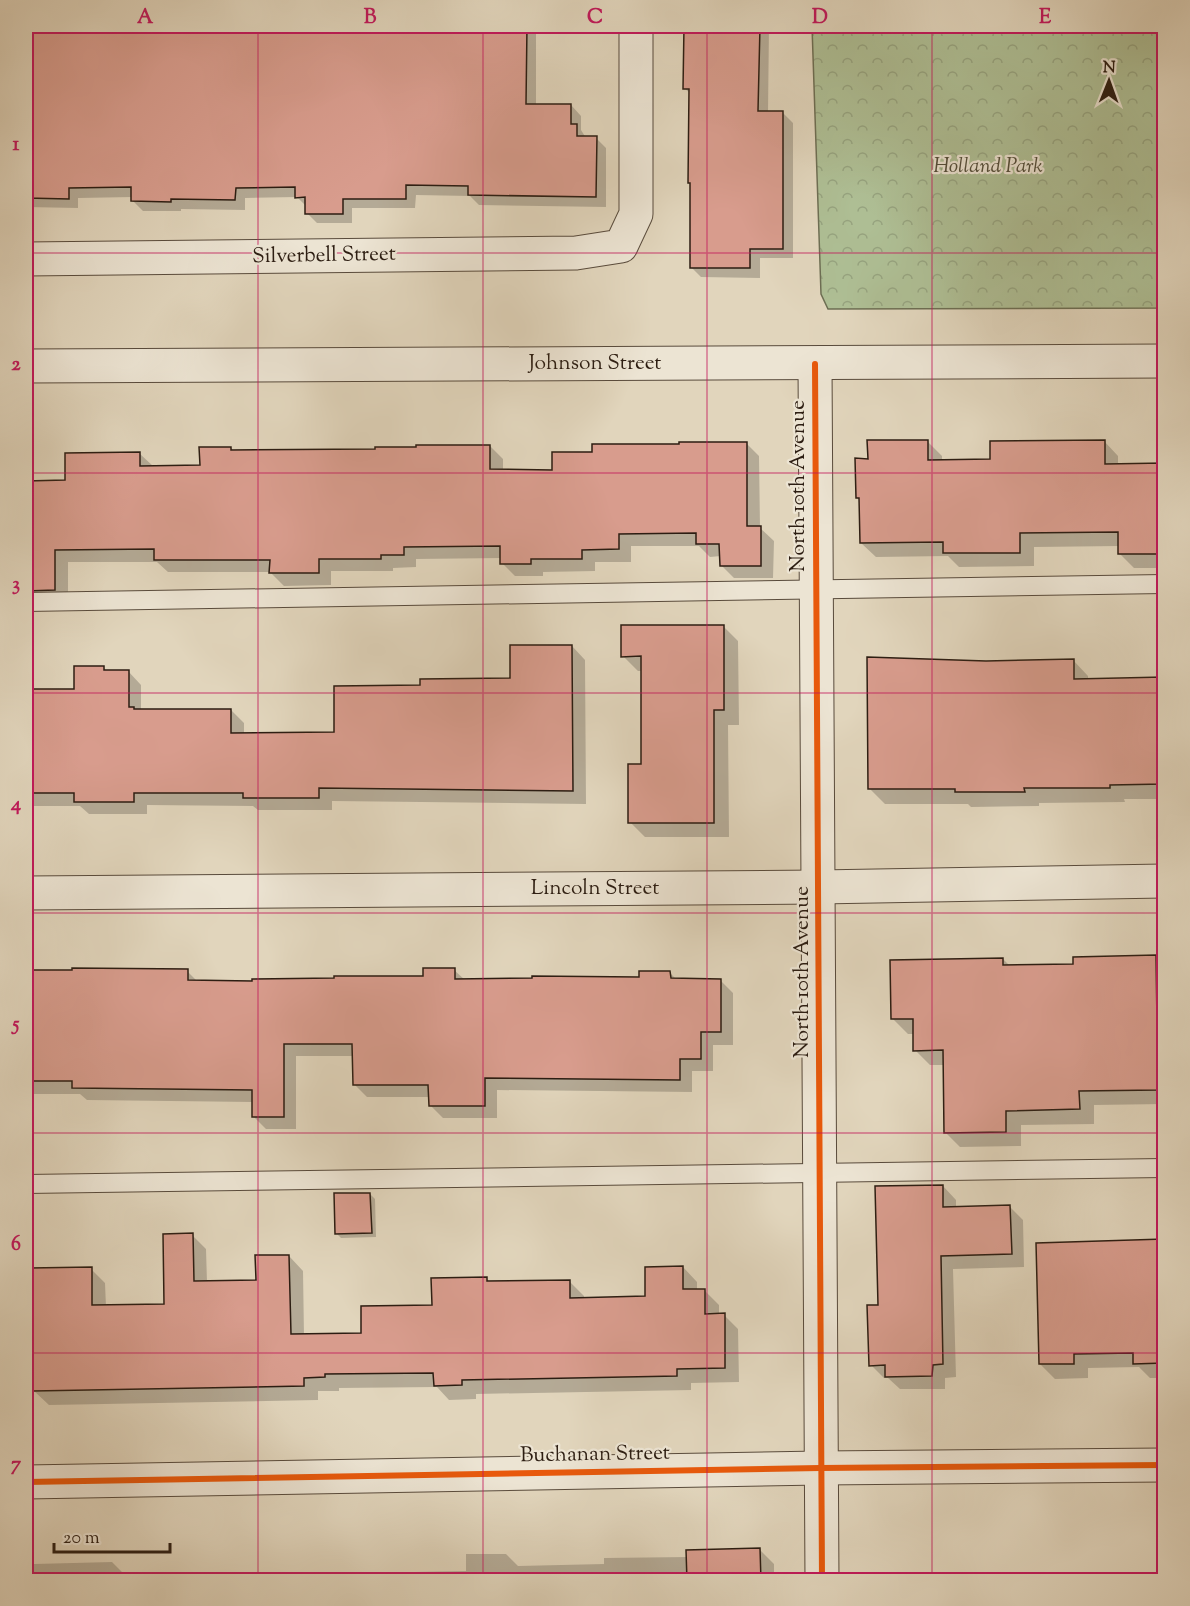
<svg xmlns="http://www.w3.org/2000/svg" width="1190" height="1606" viewBox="0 0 1190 1606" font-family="'Sorts Mill Goudy',serif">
	<defs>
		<pattern id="park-crowns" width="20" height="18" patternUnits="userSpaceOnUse" patternTransform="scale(1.5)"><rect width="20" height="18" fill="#aebe94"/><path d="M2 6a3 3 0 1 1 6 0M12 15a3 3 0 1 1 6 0" fill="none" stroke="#96a37f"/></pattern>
	</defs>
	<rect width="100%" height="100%" fill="#e1d5bc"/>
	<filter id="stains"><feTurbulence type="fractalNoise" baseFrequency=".00333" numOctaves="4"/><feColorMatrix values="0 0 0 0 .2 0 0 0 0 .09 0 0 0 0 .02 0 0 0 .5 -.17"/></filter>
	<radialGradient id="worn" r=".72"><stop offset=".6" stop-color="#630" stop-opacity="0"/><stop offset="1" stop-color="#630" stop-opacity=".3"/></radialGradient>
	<!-- park -->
	<polygon fill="url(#park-crowns)" stroke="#6d6e53" stroke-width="1.5" points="812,26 1164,26 1164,308 828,309 821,294"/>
	<!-- shadow -->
	<g fill="#0003">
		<polygon points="26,26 536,26 536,105 571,105 581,116 581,130 586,138 596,138 606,148 606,207 479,205 470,196 416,195 415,208 352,208 352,223 317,223 307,213 307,207 297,197 245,198 245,210 181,209 181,211 143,211 132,200 133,197 78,198 78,208 26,207"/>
		<polygon points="685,26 769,26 768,112 782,112 793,123 793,258 760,258 760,278 701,277 691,267 691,94 684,88"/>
		<polygon points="927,441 942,456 942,461 991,461 1104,441 1118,456 1118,465 1164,465 1164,568 1134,568 1120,554 1120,546 1034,547 1034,566 959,567 948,556 876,557 861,543 861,501 857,497 869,460"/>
		<polygon points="746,443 759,456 760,528 774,541 773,578 734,578 721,565 721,556 710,557 699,546 631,546 631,562 595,562 595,571 543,572 543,576 515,576 502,563 502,558 416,559 416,567 393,568 393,571 331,571 331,585 284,586 270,572 168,572 157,562 68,562 68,602 26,600 26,482 67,481 140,454 153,466 201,467 231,448 234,451 376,451 490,446 503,459 503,471 554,471 593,453"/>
		<polygon points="723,626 738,641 739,725 728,725 729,837 645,837 630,822 643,766 642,671 638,671 623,656"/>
		<polygon points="572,646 585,660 586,804 332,801 332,810 258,810 253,806 147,805 147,814 89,814 80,806 26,806 26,691 75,691 103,667 108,672 128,671 141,685 141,710 231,710 244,723 244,734 335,733 422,687 512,680"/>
		<polygon points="1073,660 1088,676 1088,680 1160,678 1159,675 1164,675 1164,799 1124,799 1125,802 1039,803 1039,806 971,807 968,804 885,804 870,789 986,662"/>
		<polygon points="1164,956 1164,1104 1094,1105 1094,1124 1021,1125 1021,1146 960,1147 945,1132 944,1065 930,1065 915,1050 914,1034 908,1034 893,1019 1003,959 1010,966 1075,966 1075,958"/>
		<polygon points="454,970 465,980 641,978 670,973 677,980 720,980 733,993 733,1045 713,1045 713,1071 692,1071 692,1092 497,1090 497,1118 443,1118 430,1105 430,1097 367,1097 354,1084 354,1056 296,1056 296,1129 266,1129 253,1116 253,1102 87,1100 80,1094 26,1094 26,972 187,971 198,982 253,983 424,978"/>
		<polygon points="943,1186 956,1200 956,1208 1010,1207 1023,1220 1024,1267 953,1269 956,1377 945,1378 945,1389 900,1389 888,1378 884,1378 871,1365 879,1306"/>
		<polygon points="370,1194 375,1199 376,1237 341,1238 336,1233"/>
		<polygon points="192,1235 206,1249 207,1282 257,1281 289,1256 303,1271 304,1336 363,1335 433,1306 487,1279 491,1283 569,1281 584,1296 584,1299 647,1297 683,1267 697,1282 697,1290 704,1290 719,1305 719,1315 724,1315 738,1329 739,1382 691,1383 691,1390 476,1394 476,1399 449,1400 437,1387 339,1388 339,1391 318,1391 318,1400 49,1405 34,1391 34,1383 26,1383 26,1270 91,1269 105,1283 106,1307 166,1305"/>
		<polygon points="1164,1241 1164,1378 1150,1378 1139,1367 1088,1368 1088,1378 1055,1379 1040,1364 1038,1244"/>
		<polygon points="760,1550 774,1564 774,1580 26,1580 26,1559 29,1559 34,1564 112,1562 126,1576 126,1580 173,1580 310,1578 310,1574 466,1571 466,1554 506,1554 518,1566 604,1564 604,1558 688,1557"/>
	</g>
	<!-- building -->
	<g fill="#d89c8d" stroke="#2c1d12" stroke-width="1.5">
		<polygon points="33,26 527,26 526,104 571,104 571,124 577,124 577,136 597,136 596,197 468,195 468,186 406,185 406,199 343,199 343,214 305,214 305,197 295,198 295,187 236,188 235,200 171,199 171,202 131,201 131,187 69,188 69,199 26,198 26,105 32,105"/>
		<polygon points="684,26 760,26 758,111 783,111 783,249 750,249 750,268 690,268 690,183 688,183 689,89 683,89"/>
		<polygon points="867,440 928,440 928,460 990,459 990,441 1105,440 1105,464 1164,463 1164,554 1118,554 1118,532 1020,533 1020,553 943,553 943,542 860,543 859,498 856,498 855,458 868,459"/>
		<polygon points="679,442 747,442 747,526 761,526 761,566 720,566 719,544 696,544 696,533 619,534 619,549 582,550 582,559 531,559 531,564 500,564 500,546 404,547 404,555 381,555 381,559 319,559 319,573 269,573 270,560 154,560 154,549 55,550 55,590 26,591 26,481 65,480 65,453 140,452 140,466 200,465 199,447 231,447 231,450 375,449 375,447 416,447 416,445 490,445 490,469 552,470 552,452 592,452 592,444 679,444"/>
		<polygon points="621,625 724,625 724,710 714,710 714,823 628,823 628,764 641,764 641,656 621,657"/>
		<polygon points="510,645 572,645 573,791 319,788 319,798 243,798 243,793 134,793 134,802 74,802 74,793 26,793 26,689 74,689 74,666 104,666 104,670 129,670 129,707 134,707 134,709 231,709 231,733 334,732 334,686 420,685 420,679 510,678"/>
		<polygon points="867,657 986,661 1074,659 1074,679 1164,677 1164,784 1110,785 1110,788 1024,788 1025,792 955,792 955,789 868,789"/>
		<polygon points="1156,955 1158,1090 1079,1091 1080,1109 1006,1111 1006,1132 944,1133 943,1050 913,1051 913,1019 891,1019 890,960 1003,958 1003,965 1073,964 1073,957"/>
		<polygon points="72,968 188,969 188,980 252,981 252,979 334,978 334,976 423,976 423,968 455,968 455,979 532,978 532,976 639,977 639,971 670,971 671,978 721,979 721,1032 701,1032 701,1059 680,1059 680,1080 485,1078 485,1106 429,1106 428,1085 353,1085 352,1044 284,1044 284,1117 252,1117 252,1090 72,1088 72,1081 26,1081 26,978 27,978 27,970 72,970"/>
		<polygon points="943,1185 943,1207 1010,1205 1012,1254 941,1256 943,1364 933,1365 932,1376 885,1377 885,1365 869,1366 867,1305 878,1305 875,1186"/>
		<polygon points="334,1193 370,1193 372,1233 335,1234"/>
		<polygon points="193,1233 194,1281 256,1280 255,1255 289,1255 291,1334 361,1333 361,1306 432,1305 431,1278 487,1277 487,1281 570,1280 570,1298 645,1296 645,1267 683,1266 683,1289 705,1289 705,1314 725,1313 725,1368 677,1369 677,1376 462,1380 462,1385 434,1386 433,1373 325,1374 325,1377 304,1378 304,1386 33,1391 30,1268 92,1267 92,1305 164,1304 163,1234"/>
		<polygon points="1164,1239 1164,1363 1133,1364 1133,1353 1074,1354 1074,1364 1039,1364 1036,1243"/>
		<polygon points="760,1548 761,1581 687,1581 686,1550"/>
	</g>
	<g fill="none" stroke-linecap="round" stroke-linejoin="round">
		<!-- service casing -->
		<g stroke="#594b3c" stroke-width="20">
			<g id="service">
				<polyline points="26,602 1164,584"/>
				<polyline points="26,1184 1164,1168"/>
			</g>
		</g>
		<!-- minor casing -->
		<g stroke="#594b3c" stroke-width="35">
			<g id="minor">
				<polyline points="26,259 576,253 621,246 636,214 636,26"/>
				<polyline points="815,364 822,1580"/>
				<polyline points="26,366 1164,361"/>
				<polyline points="26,893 819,887 1164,881"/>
				<polyline points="26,1482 820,1468 1164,1465"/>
			</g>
		</g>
		<!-- service -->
		<use href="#service" stroke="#ece4d3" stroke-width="18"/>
		<!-- minor -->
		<use href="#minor" stroke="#ece4d3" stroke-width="33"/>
		<!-- cycleway casing -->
		<g stroke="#ece4d3" stroke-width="10">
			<g id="cycleway">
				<polyline points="815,364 822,1580"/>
				<polyline points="26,1482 820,1468 1164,1465"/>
			</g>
		</g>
		<!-- cycleway -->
		<use href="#cycleway" stroke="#e8590c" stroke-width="6"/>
	</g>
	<!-- grid -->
	<path fill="none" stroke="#c2185b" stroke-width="1.5" stroke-opacity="0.55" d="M258,26V1580M483,26V1580M707,26V1580M932,26V1580M26,253H1164M26,473H1164M26,693H1164M26,913H1164M26,1133H1164M26,1353H1164"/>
	<g text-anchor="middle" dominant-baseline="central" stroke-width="4.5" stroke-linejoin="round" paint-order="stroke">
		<!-- park labels -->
		<g font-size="21" font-style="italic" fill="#534d39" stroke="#ece4d3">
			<text x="988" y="167">Holland Park</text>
		</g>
		<!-- street labels -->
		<g font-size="21" fill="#2c1d12" stroke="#ece4d3">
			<text transform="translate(324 256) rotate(-1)">Silverbell Street</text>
			<text x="595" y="364">Johnson Street</text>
			<text transform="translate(799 486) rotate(-90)">North 10th Avenue</text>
			<text x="595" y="889">Lincoln Street</text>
			<text transform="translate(803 972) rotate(-90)">North 10th Avenue</text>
			<text transform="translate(595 1455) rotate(-1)">Buchanan Street</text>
		</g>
	</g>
	<!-- margin -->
	<rect width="1190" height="1606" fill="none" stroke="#e1d5bc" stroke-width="66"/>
	<!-- north arrow -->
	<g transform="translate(1109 81) rotate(1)" stroke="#ece4d3" stroke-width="4.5" paint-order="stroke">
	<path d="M0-4.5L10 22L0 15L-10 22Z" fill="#2c1d12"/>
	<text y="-9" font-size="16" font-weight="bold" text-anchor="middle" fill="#2c1d12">N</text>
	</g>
	<!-- scale -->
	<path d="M54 1543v9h116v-9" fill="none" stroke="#2c1d12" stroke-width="3"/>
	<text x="63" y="1543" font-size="18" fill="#2c1d12" stroke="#ece4d3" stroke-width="4.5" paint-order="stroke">20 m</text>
	<rect x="33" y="33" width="1124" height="1540" fill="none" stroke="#c2185b" stroke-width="2"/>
	<g font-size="20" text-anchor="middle" font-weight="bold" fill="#c2185b">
		<text x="145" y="23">A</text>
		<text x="370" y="23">B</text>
		<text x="595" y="23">C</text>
		<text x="820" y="23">D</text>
		<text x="1045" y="23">E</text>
		<text x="16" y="150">1</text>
		<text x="16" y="370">2</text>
		<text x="16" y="590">3</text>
		<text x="16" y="810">4</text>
		<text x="16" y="1030">5</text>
		<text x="16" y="1250">6</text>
		<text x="16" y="1470">7</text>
	</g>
	<rect width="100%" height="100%" filter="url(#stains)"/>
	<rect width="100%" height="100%" fill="url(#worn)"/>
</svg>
